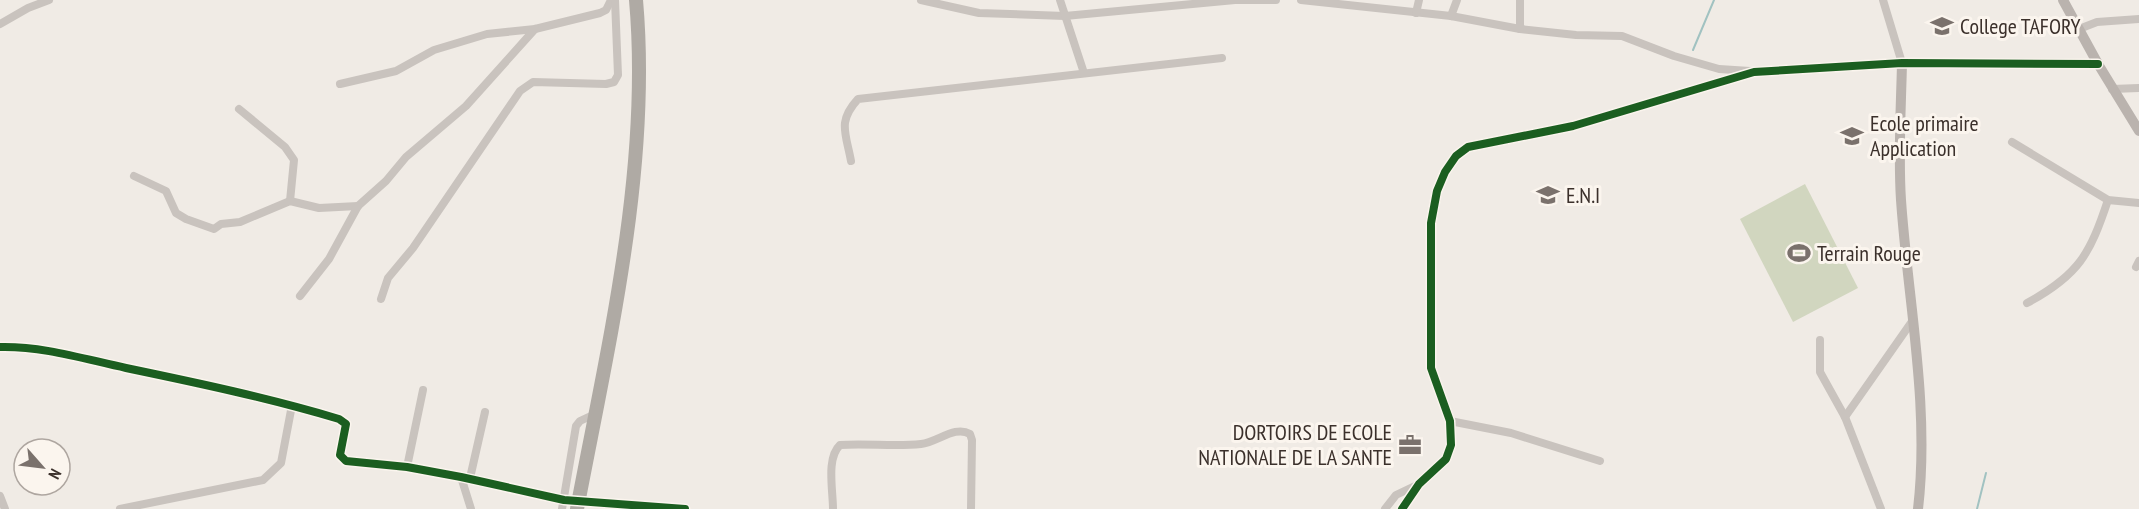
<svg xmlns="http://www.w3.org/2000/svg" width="2139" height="509" viewBox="0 0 2139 509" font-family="'PT Sans Narrow',sans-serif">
	<rect width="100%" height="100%" fill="#f0ebe5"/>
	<!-- green -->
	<polygon fill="#d1d6bf" points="1805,184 1858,288 1793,322 1740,219"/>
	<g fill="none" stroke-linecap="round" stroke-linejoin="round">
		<!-- stream -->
		<g stroke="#a1c2c1" stroke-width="2">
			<polyline points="1693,50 1714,0"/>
			<polyline points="1977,509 1986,473"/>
		</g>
		<!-- street -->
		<g stroke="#c9c3be" stroke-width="8">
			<polyline points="921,0 979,13 1065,16 1235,0 1276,0"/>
			<polyline points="1060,0 1084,73"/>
			<polyline points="1301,0 1451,16 1520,29 1576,35 1622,36 1674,56 1719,69 1750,71"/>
			<polyline points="1520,0 1520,29"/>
			<polyline points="1883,0 1902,63"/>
			<polyline points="1416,13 1419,0"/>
			<polyline points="1451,16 1457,0"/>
			<polyline points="0,24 28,8 49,0"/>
			<polyline points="2079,29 2097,22 2139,19"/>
			<polyline points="340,84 396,71 434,50 487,34 535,29 600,13 606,10 611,0"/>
			<polyline points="2112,89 2139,88"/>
			<polyline points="239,109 285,147 294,160 290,201"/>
			<polyline points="2012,142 2108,200 2139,203"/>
			<path d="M851,161C846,133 837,122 858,99L1222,58"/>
			<polyline points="134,176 166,191 176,213 186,219 214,229 221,224 240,222 290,201 319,208 358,206"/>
			<polyline points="2136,267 2139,261"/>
			<polyline points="300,296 329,259 358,206 386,181 406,157 466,106 535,29"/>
			<polyline points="381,299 388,278 413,248 520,91 533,82 606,84 614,82 618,75 615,0"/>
			<path d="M2027,303C2079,275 2090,254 2108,200"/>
			<polyline points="1820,340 1820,372 1845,417 1881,509"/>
			<path d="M0,347C43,346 84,359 126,368C198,383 269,398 339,419L346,424L340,455L346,461L407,467L461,477L564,500L685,509"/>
			<polyline points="1845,417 1913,320"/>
			<polyline points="1450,421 1511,433 1600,461"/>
			<polyline points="407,467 423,390"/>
			<polyline points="461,477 471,509"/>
			<polyline points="470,478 485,412"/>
			<polyline points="0,496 5,509"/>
			<polyline points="120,509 263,480 281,463 292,405"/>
			<polyline points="562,509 576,426 580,421 595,414"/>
			<path d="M833,509C833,490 826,458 840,445C867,443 895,447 921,444C938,442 955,425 970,434L972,440L971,509"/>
			<polyline points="1385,509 1396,495 1417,485"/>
		</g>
		<!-- secondary -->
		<g stroke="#bab3ae" stroke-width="10">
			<polyline points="2063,0 2098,64 2139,131"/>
			<path d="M1902,63C1901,108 1898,155 1901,200C1908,302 1930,406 1918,509"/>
			<polyline points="1402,509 1419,484 1446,459 1451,445 1450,421 1431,368 1431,223 1437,191 1445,172 1456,156 1468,147 1573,126 1754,72 1902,63 2098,64"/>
		</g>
		<!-- highway -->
		<path stroke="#afaaa4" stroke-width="14" d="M577,509C608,345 651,168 636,0"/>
		<!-- cycleway casing -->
		<g stroke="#fbf5ee" stroke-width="11">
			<g id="cycleway">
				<path d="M0,347C43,346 84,359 126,368C198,383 269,398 339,419L346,424L340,455L346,461L407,467L461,477L564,500L685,509"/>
				<polyline points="1402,509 1419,484 1446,459 1451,445 1450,421 1431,368 1431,223 1437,191 1445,172 1456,156 1468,147 1573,126 1754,72 1902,63 2098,64"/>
			</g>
		</g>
		<!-- cycleway -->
		<use href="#cycleway" stroke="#1b5e20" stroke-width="8"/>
	</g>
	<!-- icons -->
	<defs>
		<g id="university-bare" transform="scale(1.8)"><path d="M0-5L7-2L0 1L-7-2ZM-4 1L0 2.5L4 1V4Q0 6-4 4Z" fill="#7a716c" stroke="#fbf5ee" stroke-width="2.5" paint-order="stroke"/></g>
		<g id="school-bare" transform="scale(1.8)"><path d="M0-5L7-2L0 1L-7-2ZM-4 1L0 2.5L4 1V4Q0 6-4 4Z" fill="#7a716c" stroke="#fbf5ee" stroke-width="2.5" paint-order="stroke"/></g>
		<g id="stadium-bare" transform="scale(1.8)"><path d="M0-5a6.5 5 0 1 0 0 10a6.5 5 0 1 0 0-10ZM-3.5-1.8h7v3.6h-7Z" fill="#7a716c" stroke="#fbf5ee" stroke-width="2.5" paint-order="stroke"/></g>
		<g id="office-bare" transform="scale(1.8)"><path d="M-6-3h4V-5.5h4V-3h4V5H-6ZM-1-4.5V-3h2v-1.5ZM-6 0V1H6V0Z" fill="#7a716c" stroke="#fbf5ee" stroke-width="2.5" paint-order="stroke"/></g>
	</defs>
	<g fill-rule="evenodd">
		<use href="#university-bare" x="1942" y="26"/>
		<use href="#school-bare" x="1852" y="136"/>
		<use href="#university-bare" x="1548" y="195"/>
		<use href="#stadium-bare" x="1799" y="253"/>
		<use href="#office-bare" x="1410" y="445"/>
	</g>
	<g text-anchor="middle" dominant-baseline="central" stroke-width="6" stroke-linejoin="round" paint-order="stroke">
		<!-- poi labels -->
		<g font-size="22" fill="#3b302b" stroke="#fbf5ee" text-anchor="start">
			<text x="1960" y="26">College TAFORY</text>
			<text x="1870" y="123">Ecole primaire<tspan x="1870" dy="25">Application</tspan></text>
			<text x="1566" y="195">E.N.I</text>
			<text x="1817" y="253">Terrain Rouge</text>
			<text x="1392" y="432" text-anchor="end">DORTOIRS DE ECOLE<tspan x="1392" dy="25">NATIONALE DE LA SANTE</tspan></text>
		</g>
	</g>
	<!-- north arrow -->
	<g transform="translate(42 467) rotate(118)"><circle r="28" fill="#fbf5ee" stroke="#aea6a0" stroke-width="1.5"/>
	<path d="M0-4.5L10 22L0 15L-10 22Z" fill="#7a716c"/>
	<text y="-9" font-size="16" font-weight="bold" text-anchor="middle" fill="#3b302b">N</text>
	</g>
</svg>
